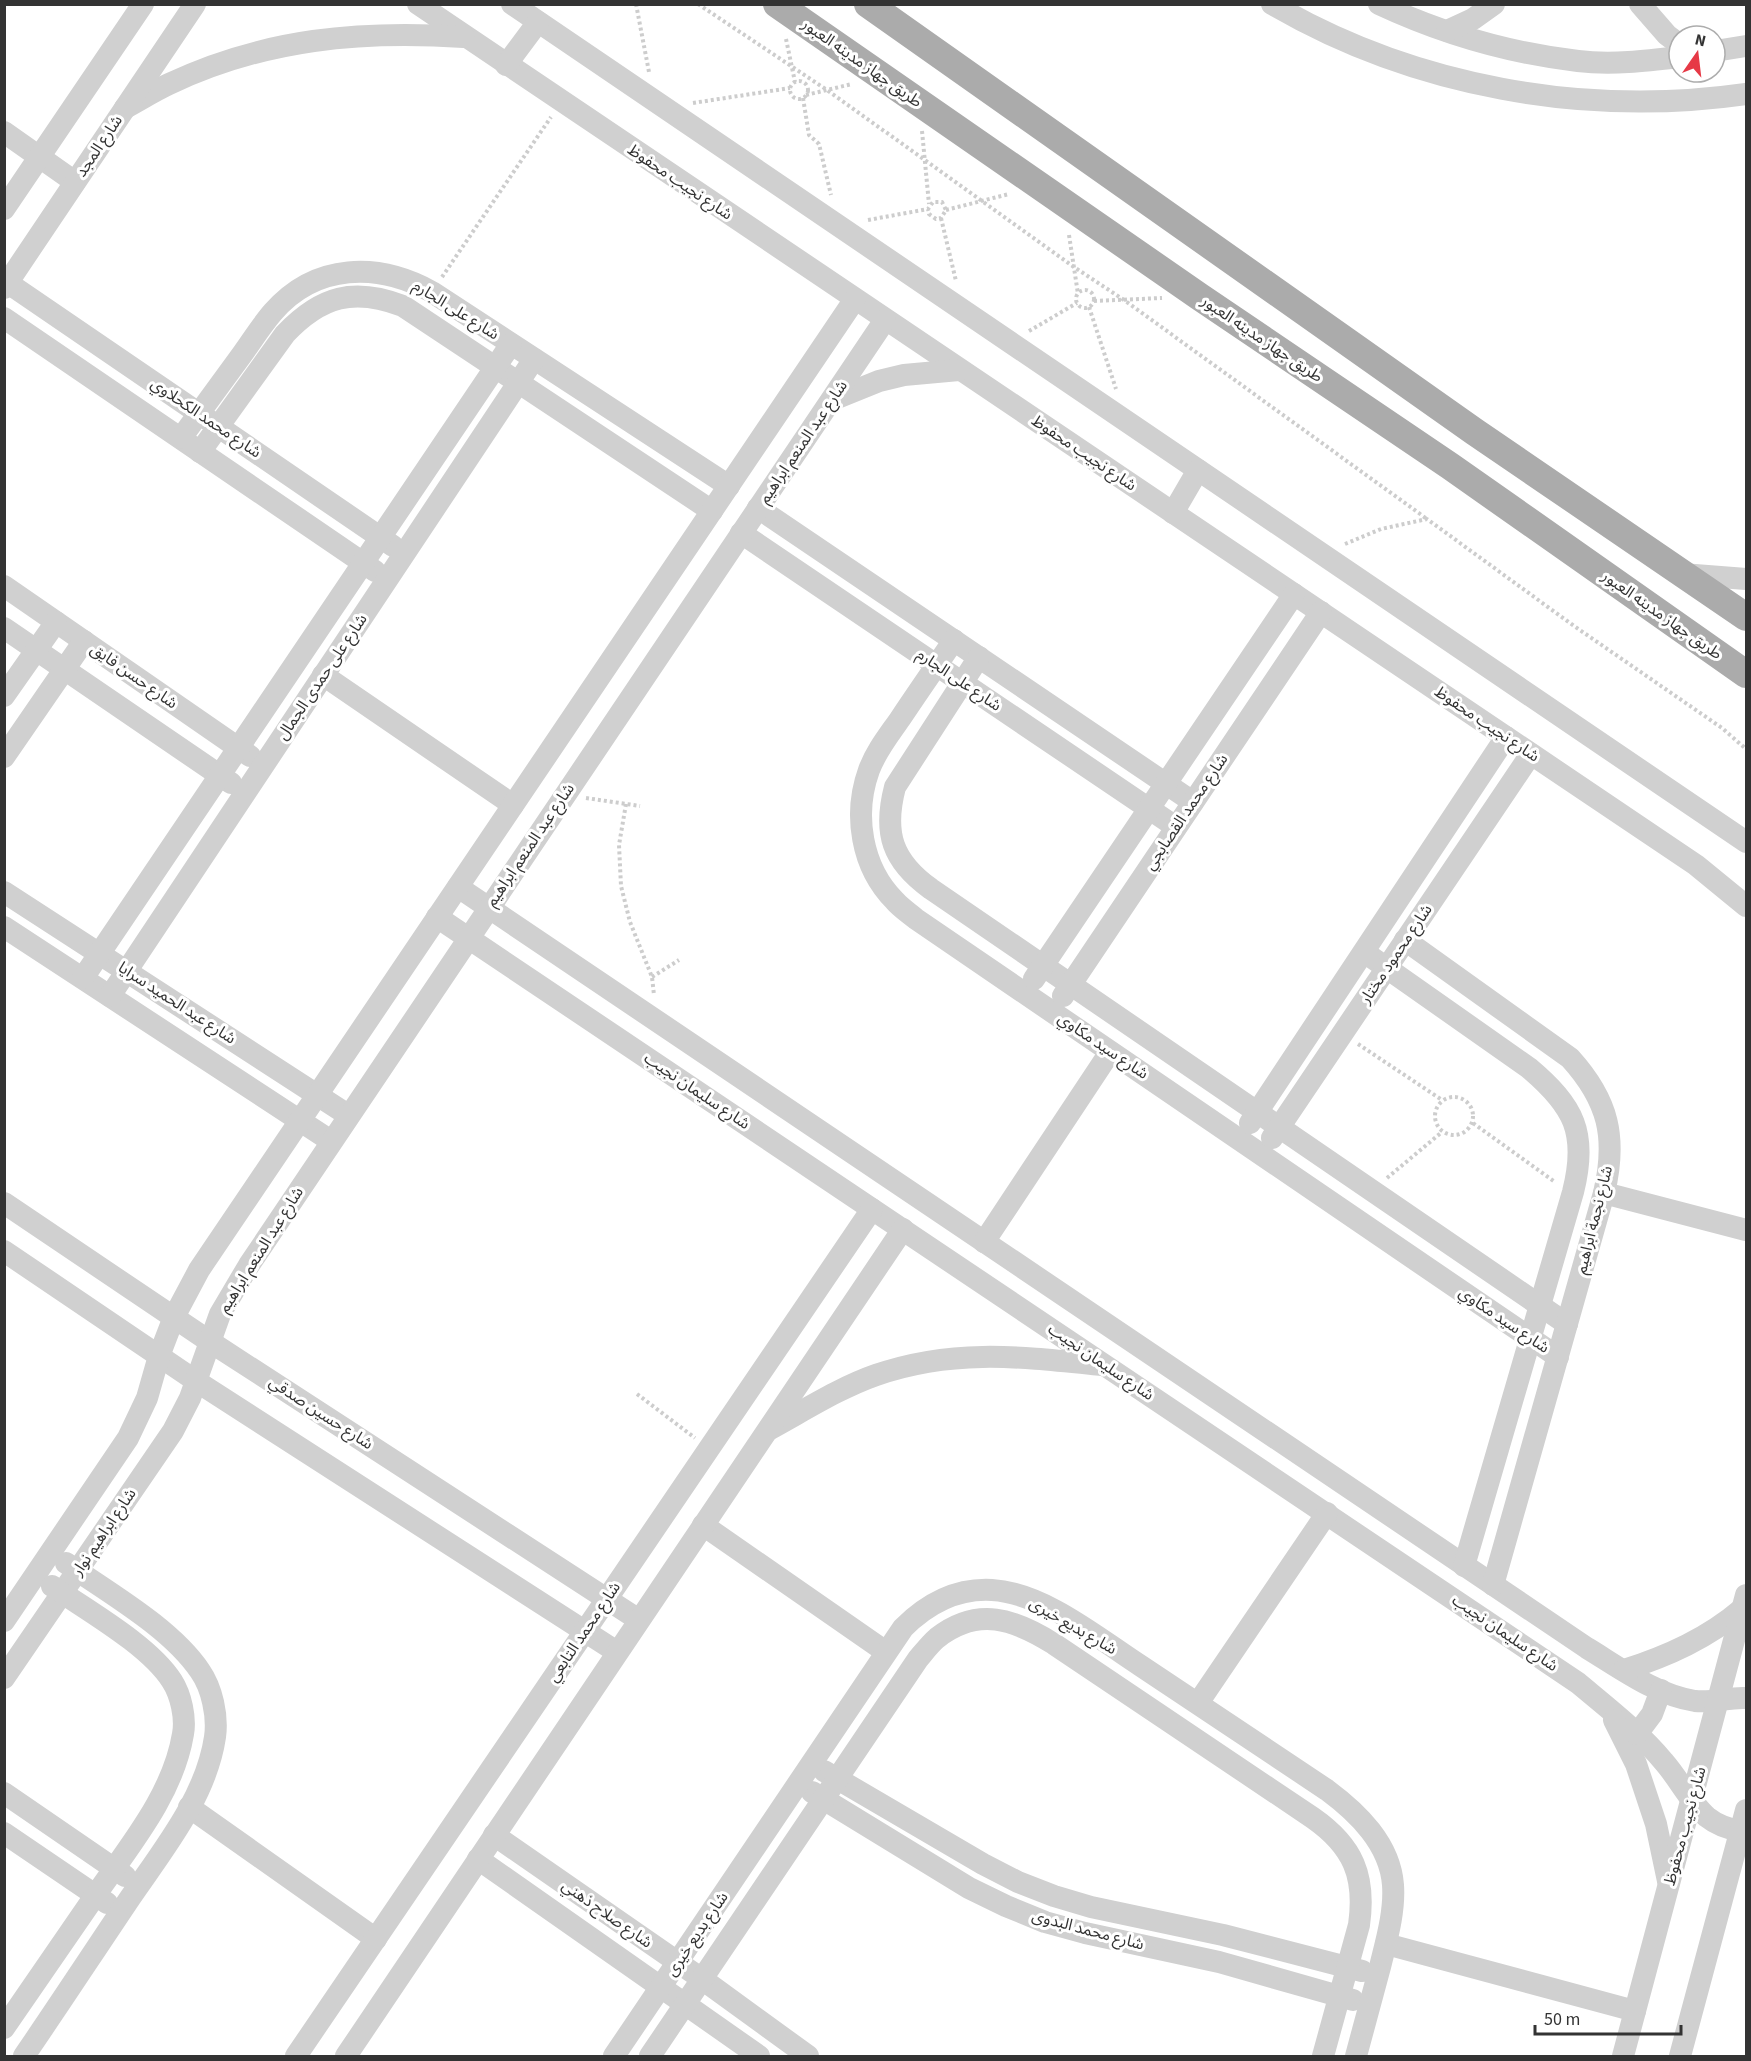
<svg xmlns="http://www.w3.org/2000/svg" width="1751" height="2061" viewBox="0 0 1751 2061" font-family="'Source Sans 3','Noto Sans Arabic',sans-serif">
	<rect width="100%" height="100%" fill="#fff"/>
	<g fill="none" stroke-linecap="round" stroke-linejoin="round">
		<!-- path -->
		<g stroke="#cdcdcd" stroke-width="4" stroke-dasharray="3 3" stroke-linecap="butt">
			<polyline points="636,4 649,72"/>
			<polyline points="698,4 827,90 1074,267 1124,300 1427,519"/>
			<polyline points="786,39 795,82"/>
			<circle cx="799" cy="90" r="9"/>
			<polyline points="806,95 852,84"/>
			<polyline points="803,98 809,135 819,144 831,195"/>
			<polyline points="693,103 790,88"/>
			<polyline points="922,131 929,204"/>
			<polyline points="946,210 1009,194"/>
			<polyline points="941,218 956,281"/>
			<polyline points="868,220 928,209 933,202 942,202 946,210 941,218 936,219 929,214 928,209"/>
			<polyline points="1069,235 1078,294"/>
			<polyline points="442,277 551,117"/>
			<circle cx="1085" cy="299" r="9"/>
			<polyline points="1094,301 1162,298"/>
			<polyline points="1089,307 1116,389"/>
			<polyline points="1029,331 1077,303"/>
			<polyline points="1345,544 1381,529 1427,519 1574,626 1722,728 1746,749"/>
			<polyline points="586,798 640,806"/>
			<polyline points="626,804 619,845 621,886 630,922 652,977 654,995"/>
			<polyline points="652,977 679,960"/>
			<polyline points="1358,1044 1442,1100"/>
			<circle cx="1454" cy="1116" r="19"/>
			<polyline points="1473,1123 1555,1182"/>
			<polyline points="1387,1178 1442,1132"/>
			<polyline points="637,1394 695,1438"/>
		</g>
		<!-- minor -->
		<g stroke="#d0d0d0" stroke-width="22">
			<polyline points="418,4 1696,865 1746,906"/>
			<polyline points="512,4 1746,842"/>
			<path d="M1272,4C1414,87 1585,117 1746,94"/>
			<path d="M1379,4C1441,33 1510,53 1578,61C1611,65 1646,61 1679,57"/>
			<polyline points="1640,4 1667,35 1679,44"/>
			<polyline points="1447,31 1473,19 1494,4"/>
			<polyline points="1715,51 1746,46"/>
			<polyline points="506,65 538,22"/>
			<path d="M125,108C140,100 154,91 169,84C264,39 361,30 464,37"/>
			<polyline points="4,132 75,182"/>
			<polyline points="4,209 143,4"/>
			<polyline points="8,283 393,546"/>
			<polyline points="4,288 195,4"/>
			<polyline points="4,318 375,571"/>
			<polyline points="832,400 879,381 904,375 959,370"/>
			<path d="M181,438C200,412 219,386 238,360C250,344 260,327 273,312C316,263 378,262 432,292L729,486"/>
			<path d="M200,452L285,334C321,296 354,287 403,306L712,511"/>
			<polyline points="758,508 1193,802"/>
			<polyline points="1173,513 1198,470"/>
			<polyline points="741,533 1176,827"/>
			<polyline points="1682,574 1746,579"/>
			<polyline points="4,586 250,756"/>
			<polyline points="4,628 231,783"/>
			<path d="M954,640C936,666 918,692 900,719C889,735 876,751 869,770C853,814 861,867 895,901C901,908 909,913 916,919L1558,1357"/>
			<path d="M979,657L895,787C883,833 892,861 931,889L1567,1324"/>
			<polyline points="323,675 513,805"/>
			<polyline points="4,696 56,622"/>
			<polyline points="4,757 84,641"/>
			<path d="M458,887L1587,1648C1620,1668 1656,1695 1695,1701C1713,1703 1729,1697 1746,1698"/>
			<polyline points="4,892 348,1115"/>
			<path d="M437,917L1578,1683C1608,1708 1639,1732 1664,1762C1679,1779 1690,1802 1707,1817C1717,1825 1728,1829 1741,1831"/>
			<polyline points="4,927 331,1141"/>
			<path d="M1405,940L1570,1058C1609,1101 1617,1138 1604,1193L1493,1585"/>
			<path d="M1364,952L1529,1068C1574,1106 1588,1133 1573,1192L1464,1566"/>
			<polyline points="83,978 511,344"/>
			<polyline points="1034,979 1294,594"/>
			<polyline points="110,996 534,359"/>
			<polyline points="1063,996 1321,612"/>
			<polyline points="1250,1123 1506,737"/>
			<polyline points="1272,1138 1531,754"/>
			<polyline points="1604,1193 1746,1230"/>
			<polyline points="4,1203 209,1341 639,1620"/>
			<polyline points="984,1242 1110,1052"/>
			<polyline points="4,1251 196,1381 617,1652"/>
			<path d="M770,1429C805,1410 839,1388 876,1375C954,1348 1023,1357 1102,1365"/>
			<polyline points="703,1525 886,1652"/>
			<polyline points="4,1621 128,1438 147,1398 159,1356 174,1317 199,1270 855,299"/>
			<path d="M1624,1670C1668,1656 1708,1638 1743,1608"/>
			<polyline points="4,1678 173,1431 190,1398 220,1314 249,1265 885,320"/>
			<polyline points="1198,1703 1327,1513"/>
			<polyline points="1614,1720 1636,1764 1656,1824 1668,1881"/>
			<polyline points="1637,1734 1652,1714 1661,1690"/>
			<polyline points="824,1771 983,1864 1018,1882 1054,1896 1091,1907 1223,1935 1362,1971"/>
			<polyline points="812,1792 969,1888 1006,1906 1045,1922 1085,1933 1219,1962 1353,2000"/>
			<polyline points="4,1793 125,1876"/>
			<polyline points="189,1807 376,1939"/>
			<polyline points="4,1833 107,1903"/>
			<polyline points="494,1835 702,1979 808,2056"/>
			<polyline points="478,1859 759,2056"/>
			<polyline points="1386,1944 1635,2011"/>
			<path d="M4,2028C35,1983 66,1938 97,1893C131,1844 173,1794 183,1734C186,1718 181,1695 172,1681C149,1645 88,1611 52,1586"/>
			<path d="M24,2056C59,2005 93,1953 128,1901C162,1851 206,1798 215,1737C218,1716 212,1688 200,1671C171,1628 109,1593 66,1563"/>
			<polyline points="296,2056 872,1209"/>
			<polyline points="346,2056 903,1229"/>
			<path d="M614,2056L903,1628C927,1604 957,1588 992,1590C1044,1593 1099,1639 1141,1666C1203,1707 1265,1748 1327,1790C1358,1813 1390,1844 1393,1885C1395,1912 1386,1942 1380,1967C1372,1997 1364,2027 1356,2056"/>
			<path d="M650,2056L918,1659C924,1652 930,1644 937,1638C978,1606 1014,1619 1054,1644L1313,1818C1353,1846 1366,1876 1359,1925L1323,2056"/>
			<polyline points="1623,2056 1746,1595"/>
			<polyline points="1680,2056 1746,1810"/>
		</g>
		<!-- major -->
		<g stroke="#ababab" stroke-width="28">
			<polyline points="777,4 1200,297 1450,466 1746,674"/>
			<polyline points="868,4 1475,432 1746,617"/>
		</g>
	</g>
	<g text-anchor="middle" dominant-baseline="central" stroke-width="6" stroke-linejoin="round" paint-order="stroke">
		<!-- street labels -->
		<g font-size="16" fill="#333" stroke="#fff">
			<text transform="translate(862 63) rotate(35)">طريق جهاز مدينه العبور</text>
			<text transform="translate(99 146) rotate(-56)">شارع المجد</text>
			<text transform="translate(680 182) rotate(34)">شارع نجيب محفوظ</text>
			<text transform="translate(456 310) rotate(32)">شارع على الجارم</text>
			<text transform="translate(1262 339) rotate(34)">طريق جهاز مدينه العبور</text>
			<text transform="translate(206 418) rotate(34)">شارع محمد الكحلاوي</text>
			<text transform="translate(803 442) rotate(-56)">شارع عبد المنعم ابراهيم</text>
			<text transform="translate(1084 453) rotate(34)">شارع نجيب محفوظ</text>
			<text transform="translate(1662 615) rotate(35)">طريق جهاز مدينه العبور</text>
			<text transform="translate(134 676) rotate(35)">شارع حسن فايق</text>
			<text transform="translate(322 677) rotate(-56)">شارع على حمدى الجمال</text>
			<text transform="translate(959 680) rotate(34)">شارع على الجارم</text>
			<text transform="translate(1487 724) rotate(34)">شارع نجيب محفوظ</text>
			<text transform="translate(1186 812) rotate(-56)">شارع محمد القصابجي</text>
			<text transform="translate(530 845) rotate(-56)">شارع عبد المنعم ابراهيم</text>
			<text transform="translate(1396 954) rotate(-56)">شارع محمود مختار</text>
			<text transform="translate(177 1003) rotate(33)">شارع عبد الحميد سرايا</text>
			<text transform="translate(1103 1046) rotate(34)">شارع سيد مكاوي</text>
			<text transform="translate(697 1091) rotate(34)">شارع سليمان نجيب</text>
			<text transform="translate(1594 1220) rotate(-76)">شارع نجمة ابراهيم</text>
			<text transform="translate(261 1250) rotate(-58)">شارع عبد المنعم ابراهيم</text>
			<text transform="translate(1504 1320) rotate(34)">شارع سيد مكاوي</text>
			<text transform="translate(1101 1362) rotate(34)">شارع سليمان نجيب</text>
			<text transform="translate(321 1413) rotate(33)">شارع حسين صدقي</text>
			<text transform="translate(104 1532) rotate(-56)">شارع ابراهيم نوار</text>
			<text transform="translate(1073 1626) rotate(30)">شارع بديع خيرى</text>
			<text transform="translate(584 1632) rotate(-56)">شارع محمد التابعي</text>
			<text transform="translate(1505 1633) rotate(34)">شارع سليمان نجيب</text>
			<text transform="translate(1685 1826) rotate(-75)">شارع نجيب محفوظ</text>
			<text transform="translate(607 1914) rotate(35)">شارع صلاح ذهني</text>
			<text transform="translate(1088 1930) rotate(15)">شارع محمد البدوى</text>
			<text transform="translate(697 1934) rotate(-56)">شارع بديع خيرى</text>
		</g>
	</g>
	<!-- border -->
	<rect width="1751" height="2061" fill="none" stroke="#333333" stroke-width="12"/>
	<!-- north arrow -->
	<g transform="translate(1697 54) rotate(14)"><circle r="28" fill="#ffffff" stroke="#adadad" stroke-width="1.5"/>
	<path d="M0-4.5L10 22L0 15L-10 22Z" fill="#e63946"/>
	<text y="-9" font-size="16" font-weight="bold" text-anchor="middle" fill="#333333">N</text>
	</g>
	<!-- scale -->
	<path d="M1535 2025v9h146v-9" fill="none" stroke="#333333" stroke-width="3"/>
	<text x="1544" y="2025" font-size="18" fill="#333333" stroke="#ffffff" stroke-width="4.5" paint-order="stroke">50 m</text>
</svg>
